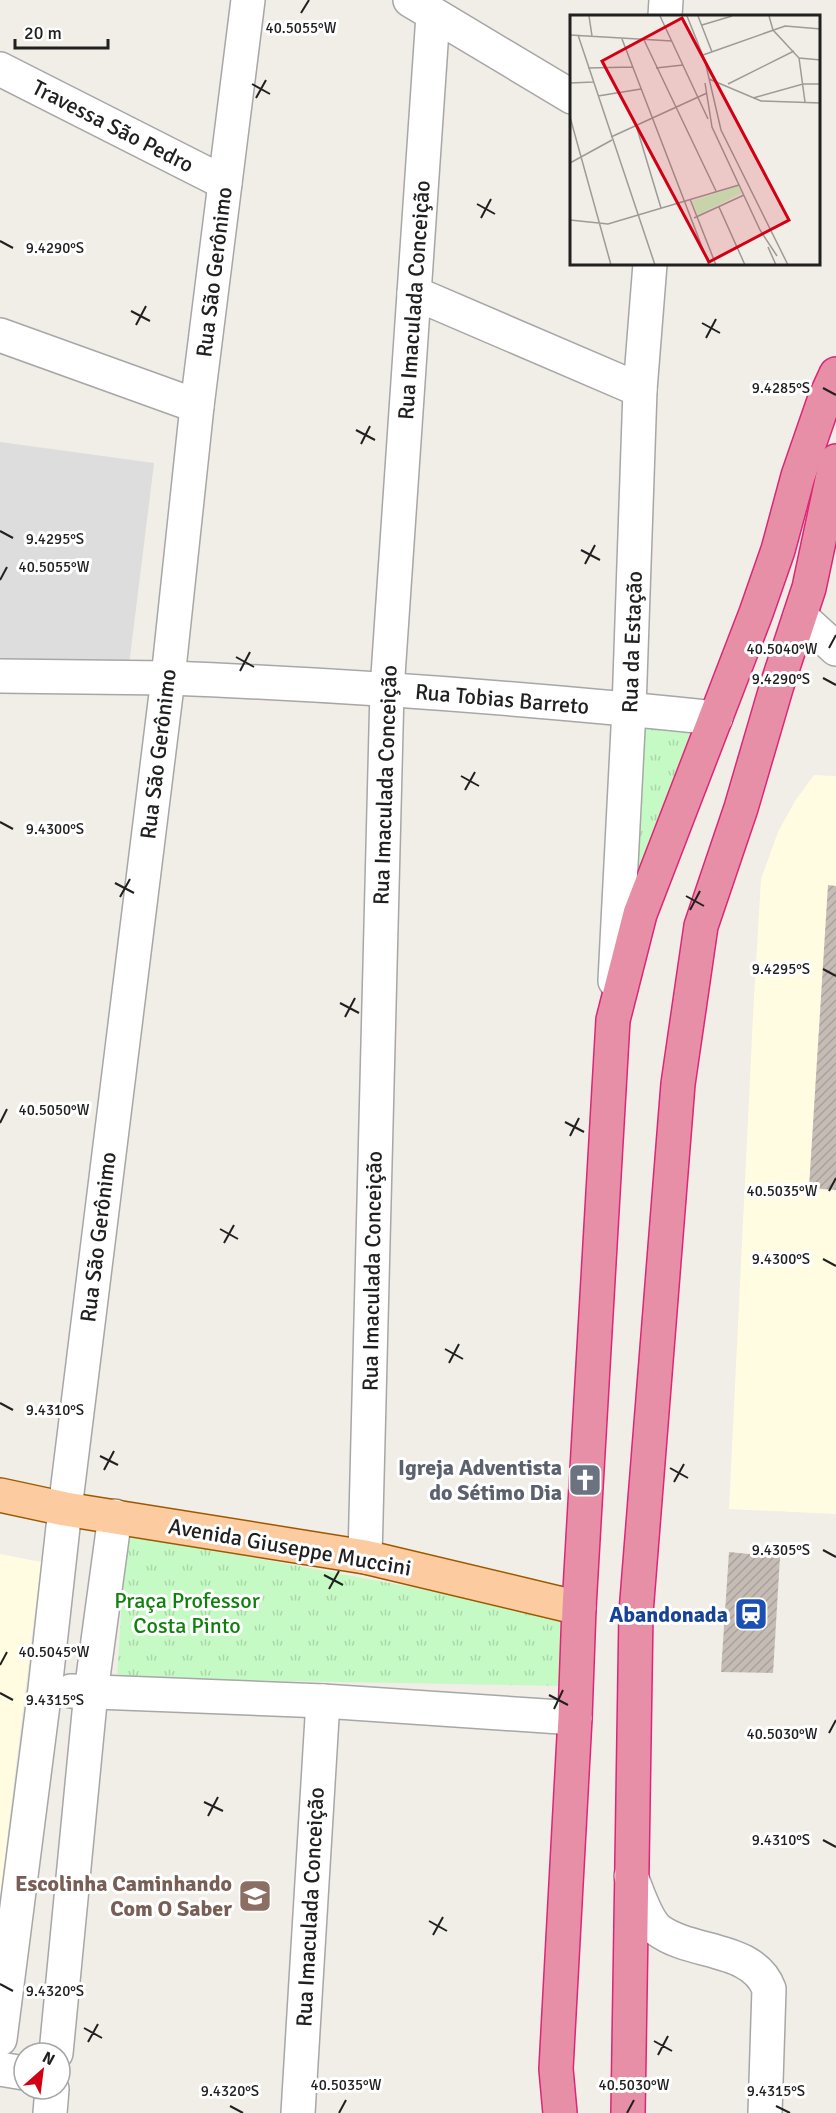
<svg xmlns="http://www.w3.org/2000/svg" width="836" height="2113" viewBox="0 0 836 2113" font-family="Signika,sans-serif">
	<defs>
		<pattern id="park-tufts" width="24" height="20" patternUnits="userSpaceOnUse" patternTransform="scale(1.5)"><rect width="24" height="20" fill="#c6fac5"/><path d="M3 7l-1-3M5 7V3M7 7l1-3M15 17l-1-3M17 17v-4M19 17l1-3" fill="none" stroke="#aad6a9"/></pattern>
		<pattern id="building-hatch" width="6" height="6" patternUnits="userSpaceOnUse" patternTransform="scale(1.5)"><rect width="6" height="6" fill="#c6bcb6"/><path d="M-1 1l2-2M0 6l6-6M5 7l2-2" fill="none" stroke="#aaa19c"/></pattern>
	</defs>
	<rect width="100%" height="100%" fill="#f1ede7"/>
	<!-- residential -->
	<polygon fill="#dedddd" points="0,442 154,463 129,665 0,660"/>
	<!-- education -->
	<g fill="#fffce2">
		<polygon points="814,775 836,776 836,1514 729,1509 754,996 761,879 778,832 795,801"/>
		<polygon points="0,1554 41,1562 0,1897"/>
	</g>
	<!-- park -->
	<g fill="url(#park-tufts)">
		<polygon points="640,722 684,728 697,739 634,893"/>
		<polygon points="126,1534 572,1617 571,1686 117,1678"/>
	</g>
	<!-- building -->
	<g fill="url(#building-hatch)">
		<polygon points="828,885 836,886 836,1190 809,1188"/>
		<polygon points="729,1552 780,1557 773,1673 721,1672"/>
	</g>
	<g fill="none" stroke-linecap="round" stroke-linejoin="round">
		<!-- minor casing -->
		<g stroke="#a7a7a7" stroke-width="36">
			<g id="minor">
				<polyline points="410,0 572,97"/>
				<polyline points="665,16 666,0"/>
				<polyline points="0,69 225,183"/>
				<polyline points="414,293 640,390"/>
				<polyline points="0,335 197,406"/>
				<polyline points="800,616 836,649"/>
				<path d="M0,676C56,677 112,677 168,678C351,685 534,699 716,718"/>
				<polyline points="615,981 629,709 640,390 650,264"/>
				<polyline points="365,1557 387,690 433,15"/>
				<polyline points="71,1691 323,1701 575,1718"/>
				<path d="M631,1876C637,1891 646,1920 658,1930C692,1955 753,1946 769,1989L765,2113"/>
				<polyline points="0,2039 45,1689 65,1509 168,678 197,406 248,0"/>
				<polyline points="56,2053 91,1692 115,1516"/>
				<polyline points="0,2069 24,2073"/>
				<polyline points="50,2113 52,2089"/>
				<polyline points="298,2113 323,1701"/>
			</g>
		</g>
		<!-- major casing -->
		<g stroke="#9d5900" stroke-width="36">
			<polyline id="major" points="0,1495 65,1509 365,1557 579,1608"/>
		</g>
		<!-- highway casing -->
		<g stroke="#dd2677" stroke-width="36">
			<g id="highway">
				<polyline points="560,2113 556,2069 575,1718 579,1608 613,1020 640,914 756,613 778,550 798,476 825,398 836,374"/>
				<polyline points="628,2113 636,1613 678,1084 701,926 741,808 777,685 809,588 836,461"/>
			</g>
		</g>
		<!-- minor -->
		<use href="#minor" stroke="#fff" stroke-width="33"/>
		<!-- major -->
		<use href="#major" stroke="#fdcba0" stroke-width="33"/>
		<!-- highway -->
		<use href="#highway" stroke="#e88fa8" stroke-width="33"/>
	</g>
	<!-- ticks -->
	<path fill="none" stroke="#202020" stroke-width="2" d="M301,13L309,0M252,84L270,94M256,98L266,80M477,204L495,214M481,218L491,199M0,241L13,248M131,311L150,321M702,323L720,333M136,325L146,306M706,338L716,319M823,388L836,395M356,430L375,440M361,444L370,426M0,531L13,538M581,550L600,560M585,564L595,545M0,580L7,567M829,648L836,635M236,657L254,667M240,671L250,652M823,678L836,685M461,776L479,786M465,790L475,772M0,822L13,829M115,883L134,893M686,896L704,906M120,897L130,879M690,910L700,891M823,969L836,976M340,1003L359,1013M345,1017L355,998M565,1122L584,1132M0,1123L7,1109M570,1136L579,1118M829,1191L836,1178M220,1229L238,1239M224,1243L234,1225M823,1259L836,1266M445,1349L463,1359M449,1363L459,1344M0,1403L13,1410M100,1456L118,1465M670,1468L688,1478M104,1470L114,1451M674,1482L684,1464M823,1550L836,1557M324,1575L343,1585M329,1589L339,1571M0,1665L7,1652M0,1693L13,1700M549,1695L568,1705M554,1709L563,1690M829,1733L836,1720M204,1802L223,1811M208,1816L218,1797M823,1840L836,1847M429,1921L447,1931M433,1935L443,1917M0,1984L13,1991M84,2028L102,2038M654,2041L672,2051M88,2042L98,2024M658,2055L668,2036M230,2106L243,2113M776,2106L790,2113M339,2113L346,2100M627,2113L634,2100"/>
	<!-- icons -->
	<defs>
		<g id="church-square" transform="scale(1.725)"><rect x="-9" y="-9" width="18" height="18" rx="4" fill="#6b7280" stroke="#fff"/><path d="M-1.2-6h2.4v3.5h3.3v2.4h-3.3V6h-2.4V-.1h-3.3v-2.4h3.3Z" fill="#fff"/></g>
		<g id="station-square" transform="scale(1.725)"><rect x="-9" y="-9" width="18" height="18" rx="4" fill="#1a4fb4" stroke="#fff"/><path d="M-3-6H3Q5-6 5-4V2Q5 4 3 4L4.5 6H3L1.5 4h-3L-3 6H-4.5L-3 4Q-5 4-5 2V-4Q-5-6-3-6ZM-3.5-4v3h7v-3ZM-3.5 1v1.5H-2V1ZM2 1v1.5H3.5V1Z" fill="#fff"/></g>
		<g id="school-square" transform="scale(1.725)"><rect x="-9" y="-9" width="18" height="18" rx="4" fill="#8d6e63" stroke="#fff"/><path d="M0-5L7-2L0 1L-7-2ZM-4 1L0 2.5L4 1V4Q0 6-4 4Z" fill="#fff"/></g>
	</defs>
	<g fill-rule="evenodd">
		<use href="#church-square" x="585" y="1480"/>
		<use href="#station-square" x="751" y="1614"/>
		<use href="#school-square" x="255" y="1896"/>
	</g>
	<g text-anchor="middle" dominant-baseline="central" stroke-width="6" stroke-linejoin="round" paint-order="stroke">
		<!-- street labels -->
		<g font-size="22" fill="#202020" stroke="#fff">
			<text transform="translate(113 126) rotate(27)">Travessa São Pedro</text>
			<text transform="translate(214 272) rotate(-83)">Rua São Gerônimo</text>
			<text transform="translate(414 300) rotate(-86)">Rua Imaculada Conceição</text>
			<text transform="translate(632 642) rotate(-88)">Rua da Estação</text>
			<text transform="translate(502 699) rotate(5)">Rua Tobias Barreto</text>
			<text transform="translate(158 754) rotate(-83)">Rua São Gerônimo</text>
			<text transform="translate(385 785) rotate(-88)">Rua Imaculada Conceição</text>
			<text transform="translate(98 1237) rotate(-83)">Rua São Gerônimo</text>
			<text transform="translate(372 1271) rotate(-89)">Rua Imaculada Conceição</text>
			<text transform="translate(290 1547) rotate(10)">Avenida Giuseppe Muccini</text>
			<text transform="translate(310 1907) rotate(-87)">Rua Imaculada Conceição</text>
		</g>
		<!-- worship labels -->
		<g font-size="22" font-weight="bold" fill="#5b616d" stroke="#fff" text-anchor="end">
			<text x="562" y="1467">Igreja Adventista<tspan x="562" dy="25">do Sétimo Dia</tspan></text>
		</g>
		<!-- park labels -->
		<g font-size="22" fill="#0d820b" stroke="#fff">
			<text x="187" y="1600">Praça Professor<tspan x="187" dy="25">Costa Pinto</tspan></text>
		</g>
		<!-- transit labels -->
		<g font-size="22" font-weight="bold" fill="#164399" stroke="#fff" text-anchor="end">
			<text x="728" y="1614">Abandonada</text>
		</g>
		<!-- education labels -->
		<g font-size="22" font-weight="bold" fill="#785e54" stroke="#fff" text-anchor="end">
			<text x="232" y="1883">Escolinha Caminhando<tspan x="232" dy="25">Com O Saber</tspan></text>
		</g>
	</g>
	<!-- overview -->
	<g transform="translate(570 15)">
		<rect width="250" height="250" fill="#f1ede7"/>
		<path d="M168,171L172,178L128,200L122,186Z" fill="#c6fac5"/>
		<path fill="none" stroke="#9d9b97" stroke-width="1.5" d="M19,1L22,21M90,1L138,104M117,1L135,46L151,115L218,250M128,1L142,37M199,1L203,15L229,43L235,87M132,10L162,1M0,20L102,26M8,20L85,250M52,24L139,250M74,25L146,176M133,40L215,11L251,14M229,43L251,45M18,53L63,52M86,53L113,50M139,64L191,86L251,88M0,68L23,67M135,68L142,112L190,215L207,241M158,69L224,36M28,81L71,74M183,83L233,69H251M0,102L41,250M66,110L91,193M41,122L137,78M0,148L42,125M120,184L146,250M149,192L175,250M124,203L174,180M0,205L38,209L169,170M198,232L206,250"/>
		<path fill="#d10015" fill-opacity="0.15" stroke="#d10015" stroke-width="3" d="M112,3L219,205L139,247L32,46Z"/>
		<rect width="250" height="250" fill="none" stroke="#202020" stroke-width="3"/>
	</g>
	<g font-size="15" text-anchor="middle" fill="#202020" stroke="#fff" stroke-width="6" stroke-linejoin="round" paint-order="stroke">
		<text x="301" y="33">40.5055°W</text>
		<text x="55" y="253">9.4290°S</text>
		<text x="781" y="393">9.4285°S</text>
		<text x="55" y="544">9.4295°S</text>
		<text x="54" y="572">40.5055°W</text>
		<text x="782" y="654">40.5040°W</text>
		<text x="781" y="684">9.4290°S</text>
		<text x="55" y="834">9.4300°S</text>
		<text x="781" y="974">9.4295°S</text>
		<text x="54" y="1115">40.5050°W</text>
		<text x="782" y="1196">40.5035°W</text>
		<text x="781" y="1264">9.4300°S</text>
		<text x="55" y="1415">9.4310°S</text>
		<text x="781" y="1555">9.4305°S</text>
		<text x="54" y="1657">40.5045°W</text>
		<text x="55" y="1705">9.4315°S</text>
		<text x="782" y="1739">40.5030°W</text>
		<text x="781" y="1845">9.4310°S</text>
		<text x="55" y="1996">9.4320°S</text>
		<text x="346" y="2090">40.5035°W</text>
		<text x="634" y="2090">40.5030°W</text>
		<text x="230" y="2096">9.4320°S</text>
		<text x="776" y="2096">9.4315°S</text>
	</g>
	<!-- north arrow -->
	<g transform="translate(42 2071) rotate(28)"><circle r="28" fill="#ffffff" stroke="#a6a6a6" stroke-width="1.5"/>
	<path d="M0-4.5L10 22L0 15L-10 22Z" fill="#d10015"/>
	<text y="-9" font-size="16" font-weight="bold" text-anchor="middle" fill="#202020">N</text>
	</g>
	<!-- scale -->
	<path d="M15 39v9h93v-9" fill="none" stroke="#202020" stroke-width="3"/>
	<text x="24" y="39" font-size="18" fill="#202020" stroke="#ffffff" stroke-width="4.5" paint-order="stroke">20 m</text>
</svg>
